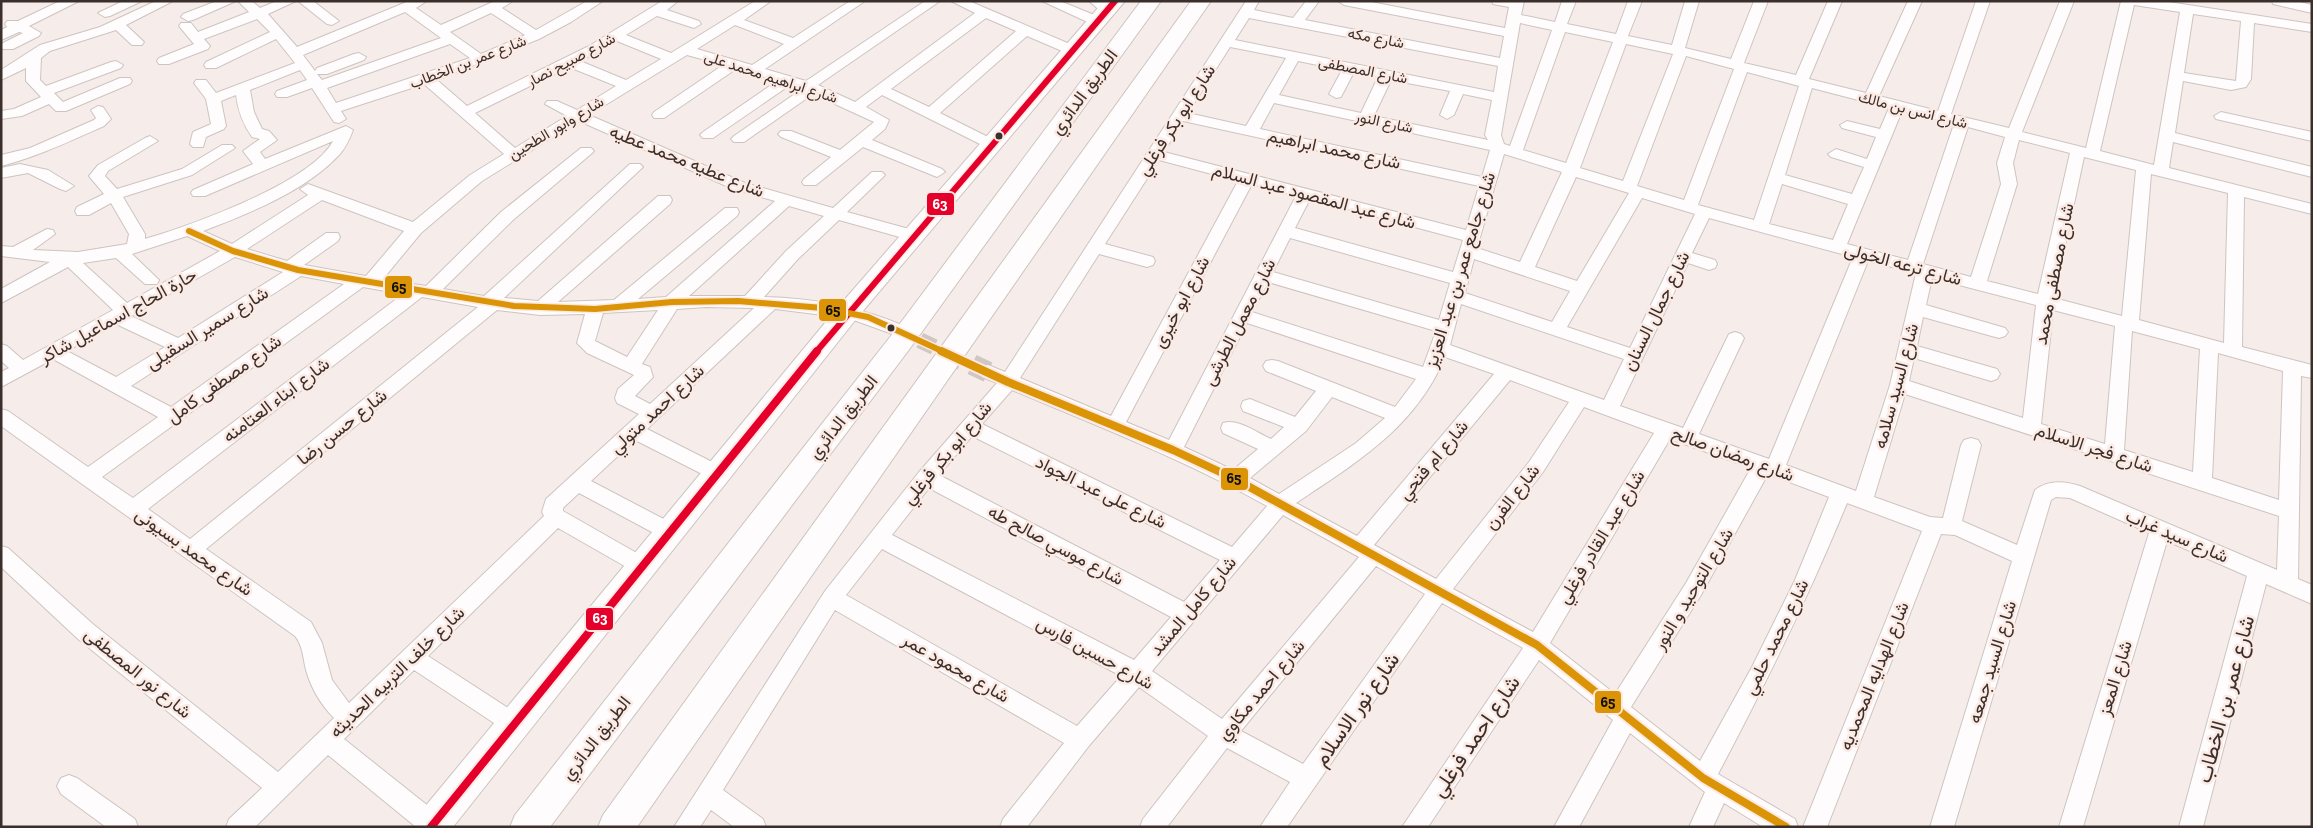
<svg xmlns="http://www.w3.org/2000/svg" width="2313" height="828" viewBox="0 0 2313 828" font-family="'Zilla Slab',Vazirmatn,serif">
	<rect width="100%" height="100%" fill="#f6edea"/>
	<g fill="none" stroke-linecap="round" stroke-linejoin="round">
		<!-- street-tunnel-far1 -->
		<polyline stroke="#d0c7c4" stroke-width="16" stroke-dasharray="16 8" stroke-linecap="butt" points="898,330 945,352"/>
		<!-- street-tunnel -->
		<polyline stroke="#d0c7c4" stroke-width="21" stroke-dasharray="21 11" stroke-linecap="butt" points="943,351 988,372"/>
		<!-- street casing -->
		<g stroke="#cdc4c1" stroke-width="2">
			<g id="street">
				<polygon points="60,1 79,1 29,26 41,33 39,36 13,49 3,49 1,46 3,43 23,33 19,32 1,40 1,30 7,27 5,24 7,21 18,21"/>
				<polygon points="123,1 142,1 110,16 105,17 98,13"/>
				<polygon points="156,1 173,1 126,25 144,42 142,45 132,45 116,30 50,51 41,58 40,80 46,86 111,62 116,61 123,65 121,68 54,93 63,102 120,78 130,78 132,81 130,84 66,111 56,111 49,104 22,116 1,119 1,111 14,109 41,97 26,81 26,68 1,80 1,70 40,45 100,27"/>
				<polygon points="217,1 236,1 193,20 188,21 181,17 183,14"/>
				<path d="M238,1H252L260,8L277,1H296L268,14L297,47L409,1H427L416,8L441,25L495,1H513L502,8L536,30L587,1H603L571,22L539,39L437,80L467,106L589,46L662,1H678L667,10L699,21L701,24L694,28L657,16L626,35L671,53L755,1H771L744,20L793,38L850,1H865L765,69L806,81L925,1H940L818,85L855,102L975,13L951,1H969L1079,48L1081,51L1079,54H1069L1027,36L940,113L998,142L1001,145L998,148H988L882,95L866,107L889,120L885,129L872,140L942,169L945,172L937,177L863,147L816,185H804L802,182L804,179L831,157L781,137L778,134L781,131H791L840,150L874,122L813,94L744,142H734L731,139L734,136L802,89L790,85L713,138H703L700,135L703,132L777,81L736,69L664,118H654L652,115L654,112L723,65L687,55L589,115L745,183L833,208L872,172H882L885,175L882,178L847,212L920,232L922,236L920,240L914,241L839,220L798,259L764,297C813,298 860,307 904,326L907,330L904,334L898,336L848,318L775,309L647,429L724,468L727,473L724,478L717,481L710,478L635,440L591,481L677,526L680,532L677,538L670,540L663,538L579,493L563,508V511L649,560L652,566L649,572L642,575L635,572L558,528L428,656L522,717L525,724L522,731L514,734L506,731L414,670L344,739L442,817L444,827H416L328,755L255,827H226L229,819L262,788L78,639L1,567V546L8,548L94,625L278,772L334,718C321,705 311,688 306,670C303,658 303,646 295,636L1,426V409L8,411L88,467L158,417L53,359L1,387V372L9,368L1,361V344L7,346L23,360L113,310L68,267L1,303V289L50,262L1,256V246L13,247L47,229L53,230L55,234L33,250L78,252L127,244L129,234L111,203L89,215H77L75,211L77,207L104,194L89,176L98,165L145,138L150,136L158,141L108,171L105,176L117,189L182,169L222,145H232L235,148L192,175L123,197L145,234V239C189,226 311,183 333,141L205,196H193L191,193L193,190L253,164L243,151L260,139L252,137C243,124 238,111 236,95L221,101L226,126L224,129L206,137L203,147H193L190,144L193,132L211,124L206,99L194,83L196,80H206L216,93L295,63L276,39L216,68H206L204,65L206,62L270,32L257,19L204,39L210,46L208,49L169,64H159L157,61L159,58L194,44L179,26L181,23H191L198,32L249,12ZM405,12L441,38L322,80L317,74H327L364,60L366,57L359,53L354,54L317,68L315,71L303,55ZM491,13L525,35L481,54L450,32ZM986,18L1016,31L929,107L891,89ZM735,25L784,44L752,65L697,49ZM617,41L661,59L626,80L580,61ZM450,44L470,58L336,103L327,88ZM569,67L616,86L577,110L557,101H547L545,104L567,116L515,148L475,113ZM300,70L307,80L277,91L275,94L277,97H287L312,88L334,122L339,123L346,119L341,111L424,84L504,154L470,175L413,222L308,184L300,189L308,195L232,244L203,231C250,213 306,191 340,154C346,147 350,138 353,130L346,126L265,159L260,152L277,140L269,131L262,129L254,112L250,90ZM579,121L733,189L775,201L666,297L638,299L737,216L739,212L737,208H725L614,300L558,302L670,204L672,200L670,196H658L538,301L504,298L643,167L640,164H630L484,296L443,289L513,220L591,154L594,151L591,148H581L501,212L426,286L383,279L421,233L482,181ZM322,200L404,231L366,276L304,265L338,241L340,237L338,233H326L287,261L247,249ZM789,206L824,216L786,251L745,296H689ZM187,236L220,251L127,303L83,263L116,258L145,284H157L159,280L132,254ZM235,257L283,272L178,338L131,316ZM301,276L344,284L171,407L131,386ZM363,287L403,294L133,498L102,477ZM422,297L478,307L190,539L148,509ZM706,307L754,308L650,404L635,396L653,377L650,367L642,364L677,309ZM497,310L540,315L585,314L577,343L587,353L634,375L618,389L615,398L617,403L639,414L546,499L542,512L544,516L349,703L332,680L322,643L311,622L206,549ZM658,310L627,357L595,341L603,313ZM116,324L165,347L116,377L67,351Z"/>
				<polygon points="298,1 313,1 339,21 332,25 327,24"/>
				<polygon points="1042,1 1060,1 1104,19 1106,22 1104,25 1094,25"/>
				<polygon points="1089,1 1104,1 1116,11 1114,14 1104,14"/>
				<path d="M1246,1H1259L1254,10L1293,18L1306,1H1319L1305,20L1500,58L1504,36L1344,5L1338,1H1366L1505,28L1509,7L1493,4L1492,1H1524L1521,15L1555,22L1562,1H1576L1567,24L1616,34L1628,1H1642L1628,36L1672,45L1685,1H1699L1685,48L1731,59L1754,1H1768L1744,63L1796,75L1828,1H1842L1809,79L1866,93L1908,1H1922L1879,96L1938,111L1976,1H1990L1951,114L2009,128L2060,1H2074L2022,132L2086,148L2121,1H2162L2312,24V32L2254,23L2251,79L2246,87L2231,90L2183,81L2175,133L2312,167V177L2173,142L2169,168L2312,204V214L2244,197L2242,347L2312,365V378L2301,376L2298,579L2312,585V604L2266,584L2203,827H2179L2247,576L2167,541L2083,827H2059L2149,533L2070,498L2056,497L2051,500L1954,827H1930L2012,561L1955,535L1941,534L1827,827H1803L1922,531L1847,503C1809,596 1765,685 1718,774L1795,819L1798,827H1763L1724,803L1713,827H1689L1705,792L1630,733L1579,827H1554L1613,720L1539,660L1428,827H1402L1523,648L1442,603L1287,827H1260L1290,782L1227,748L1167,827H1140L1143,819L1208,736L1139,687L1088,747L1027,827H1000L1003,819L1064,743L835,610L723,790L763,819L766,827H734L711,810L700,827H674L825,591L919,472L997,383L982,377L979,372L982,367L988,365L1005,372ZM2134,5L2180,12L2154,165L2100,151ZM2193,14L2241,21L2236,81L2184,73ZM1249,18L1498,66L1494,92L1235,40ZM1520,23L1552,30L1510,146L1504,144L1501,135ZM1565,32L1613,42L1566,163L1523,150ZM1626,44L1673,54L1623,181L1580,168ZM1230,47L1286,58L1246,126L1188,113ZM1686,56L1734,69L1684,200L1637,186ZM1298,61L1342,70L1329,94L1336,98L1341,97L1354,72L1378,77L1361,113L1279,95ZM1747,72L1799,86L1754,220L1698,205ZM1391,80L1450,91L1440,115L1447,119L1454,115L1463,94L1492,100L1485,135L1488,140L1374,116ZM1812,88L1889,108L1880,129L1847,121L1840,125L1842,128L1876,137L1867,159L1836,149L1828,154L1831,157L1864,167L1852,194L1785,175ZM1274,103L1490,150L1482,177L1260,129ZM1902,111L1954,124L1908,260L1847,244ZM1183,121L1479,186L1466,230L1164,152ZM1968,127L2005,137L1997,163L2001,184L1971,277L1923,264ZM2019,140L2070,153L2038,294L1987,281L2017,184L2013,163ZM1504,154L1562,172L1520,262L1477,248ZM2084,157L2136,170L2122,316L2054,298ZM1159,160L1238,181L1111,416L1020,378L1099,254L1147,267L1153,265L1155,261L1153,257L1105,244ZM2151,174L2228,193L2224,343L2139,320ZM1576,177L1629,193L1577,281L1535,267ZM1252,184L1296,196L1169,440L1126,422ZM1782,184L1848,204L1833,240L1769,224ZM1642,198L1695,214L1630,348L1567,327ZM1310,199L1463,240L1453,272L1295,228ZM1709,218L1853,257L1769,459L1699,434L1744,338L1741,334L1735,332L1729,334L1683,428L1620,406L1688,263L1709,270L1715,268L1717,264L1715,260L1692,253ZM1290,238L1450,283L1439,320L1273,272ZM1474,259L1570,291L1552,322L1465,293ZM1868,261L1916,273L1890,385L1856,491L1786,465ZM1932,278L2036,305L2023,418L1909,381L1914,358L1991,381L1997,379L2000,374L1997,369L1917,346L1923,317L1999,338L2005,336L2008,332L2005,328L1926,305ZM1268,282L1436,331L1423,367L1252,312ZM1461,304L1624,359L1604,400L1450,345ZM2053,310L2115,326L2105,444L2041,424ZM1247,323L1416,379L1395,407L1278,361L1272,360L1266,361L1263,366L1266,371L1316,391L1295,417L1250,399L1243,401L1241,406L1243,411L1284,427L1271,439C1257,433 1238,418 1223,423L1221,428L1223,433L1258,449L1233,470L1184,447ZM2132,331L2200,349L2193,472L2124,450ZM2218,353L2283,371L2279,500L2212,478ZM1445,357L1494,374L1357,536L1296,503C1357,462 1415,428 1445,357ZM1510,380L1569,402L1529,462L1436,579L1374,545ZM1012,390C1098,426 1185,460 1267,506L1232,547L982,424ZM1905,394L2279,516L2277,570L2080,486C2065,481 2048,480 2035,490L2017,545L1962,521L1981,445L1978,440L1971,438L1964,440L1961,445L1943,518L1930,517L1874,497ZM1332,397L1385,418L1356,443L1279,494L1250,478L1306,431ZM1584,407L1654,433L1533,632L1453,589L1543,472ZM972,436L1220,560L1184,602L939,475ZM1670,439L1751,468L1686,583L1615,694L1550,643ZM1768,474L1829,497L1795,580L1752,667L1700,761L1631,707L1701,595ZM929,488L1171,617L1134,660L892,535ZM1283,515L1359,557L1222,719L1152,671ZM882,549L1121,676L1077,726L846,595ZM1376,566L1425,594L1303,764L1241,731Z"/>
				<polygon points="2272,1 2296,1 2312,5 2312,13 2273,4"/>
				<path d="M98,106L103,107L111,119L104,126C70,141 37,157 1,166V155L30,148L94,120L96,118L91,110Z"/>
				<polygon points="2221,112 2312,132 2312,141 2216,119 2214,116"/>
				<polygon points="20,164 48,170 74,186 66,191 60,189 28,173 1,178 1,168"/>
				<polygon points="69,775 77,778 135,819 138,827 106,827 61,794 57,786 61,778"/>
			</g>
		</g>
		<!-- secondary casing -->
		<g stroke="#cdc4c1" stroke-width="2">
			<polygon id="secondary" points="1104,1 1125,1 857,318 453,827 413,827 418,815 839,306"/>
		</g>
		<!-- highway casing -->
		<g stroke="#cdc4c1" stroke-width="2">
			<g id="highway">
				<polygon points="1141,1 1161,1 908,351 550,827 510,827 515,815 890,337"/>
				<polygon points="1191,1 1211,1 637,827 598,827 603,815"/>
			</g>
		</g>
		<!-- street -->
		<use href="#street" fill="#fefcfc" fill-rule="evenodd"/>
		<!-- secondary -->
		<use href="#secondary" fill="#fefcfc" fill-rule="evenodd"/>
		<!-- highway -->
		<use href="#highway" fill="#fefcfc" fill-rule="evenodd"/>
		<!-- bus-1-far1 casing -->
		<g stroke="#fceae4" stroke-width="9">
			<polyline id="bus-1-far1" points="816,352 1115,1"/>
		</g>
		<!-- bus-1 casing -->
		<g stroke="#fceae4" stroke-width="12">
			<polyline id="bus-1" points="431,827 817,351"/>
		</g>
		<!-- bus-2-far1 casing -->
		<g stroke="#fceae4" stroke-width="9">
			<polyline id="bus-2-far1" points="189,231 233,251 298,270 514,306 595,309 672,302 738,301 823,308 868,317 944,352"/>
		</g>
		<!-- bus-2 casing -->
		<g stroke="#fceae4" stroke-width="12">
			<polyline id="bus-2" points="941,351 1008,382 1173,450 1235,479 1537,645 1703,778 1786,827"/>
		</g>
		<!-- bus-1-far1 -->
		<use href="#bus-1-far1" stroke="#e4002b" stroke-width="6"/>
		<!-- bus-1 -->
		<use href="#bus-1" stroke="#e4002b" stroke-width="8"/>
		<!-- bus-2-far1 -->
		<use href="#bus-2-far1" stroke="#db9406" stroke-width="6"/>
		<!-- bus-2 -->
		<use href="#bus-2" stroke="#db9406" stroke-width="8"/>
	</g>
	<!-- markers -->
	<g fill="#3a2f2b" stroke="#fceae4" stroke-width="2">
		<circle cx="999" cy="136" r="4.5"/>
		<circle cx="891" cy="328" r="4.5"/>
	</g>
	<g text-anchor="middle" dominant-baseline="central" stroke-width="5" stroke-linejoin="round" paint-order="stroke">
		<!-- far-street labels -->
		<g font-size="15" fill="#3a2f2b" stroke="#fceae4">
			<text transform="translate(1376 38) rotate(11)">شارع مكه</text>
			<text transform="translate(571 60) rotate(-28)">شارع صبيح نصار</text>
			<text transform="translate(468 62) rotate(-21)">شارع عمر بن الخطاب</text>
			<text transform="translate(1363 70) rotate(11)">شارع المصطفى</text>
			<text transform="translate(771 77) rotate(18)">شارع ابراهيم محمد على</text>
			<text transform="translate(1913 110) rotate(14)">شارع انس بن مالك</text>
			<text transform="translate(1384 122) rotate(12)">شارع النور</text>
			<text transform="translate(556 128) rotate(-31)">شارع وابور الطحين</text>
		</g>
		<!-- street labels -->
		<g font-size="18" fill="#3a2f2b" stroke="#fceae4">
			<text transform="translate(1084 92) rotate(-54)">الطريق الدائري</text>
			<text transform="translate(1176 120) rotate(-57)">شارع ابو بكر فرغلي</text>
			<text transform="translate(1334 149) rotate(12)">شارع محمد ابراهيم</text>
			<text transform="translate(687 161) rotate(22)">شارع عطيه محمد عطيه</text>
			<text transform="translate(1314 196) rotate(15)">شارع عبد المقصود عبد السلام</text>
			<text transform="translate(1903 264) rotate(15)">شارع ترعه الخولى</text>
			<text transform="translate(1460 270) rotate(-73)">شارع جامع عمر بن عبد العزيز</text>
			<text transform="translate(2054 274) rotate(-79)">شارع مصطفى محمد</text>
			<text transform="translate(1181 302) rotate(-62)">شارع ابو خيرى</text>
			<text transform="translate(1656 311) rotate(-64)">شارع جمال السنان</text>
			<text transform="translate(118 316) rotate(-29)">حارة الحاج اسماعيل شاكر</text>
			<text transform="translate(1239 322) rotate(-63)">شارع معمل الطرشى</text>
			<text transform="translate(207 328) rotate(-32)">شارع سمير السقيلى</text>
			<text transform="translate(224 379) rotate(-36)">شارع مصطفى كامل</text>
			<text transform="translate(1896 386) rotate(-75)">شارع السيد سلامه</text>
			<text transform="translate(276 400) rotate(-37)">شارع ابناء العتامنه</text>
			<text transform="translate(657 409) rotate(-43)">شارع احمد متولي</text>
			<text transform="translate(843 417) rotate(-52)">الطريق الدائري</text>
			<text transform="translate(342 427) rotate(-39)">شارع حسن رضا</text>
			<text transform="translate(2094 448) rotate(18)">شارع فجر الاسلام</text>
			<text transform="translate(947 453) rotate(-50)">شارع ابو بكر فرغلي</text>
			<text transform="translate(1733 454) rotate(20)">شارع رمضان صالح</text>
			<text transform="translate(1433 460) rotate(-50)">شارع ام فتحي</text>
			<text transform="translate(1101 492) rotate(26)">شارع على عبد الجواد</text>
			<text transform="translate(1512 497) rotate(-52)">شارع الفرن</text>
			<text transform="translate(2177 536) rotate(23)">شارع سيد غراب</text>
			<text transform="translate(1601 537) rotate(-59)">شارع عبد القادر فرغلي</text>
			<text transform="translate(1056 545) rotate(28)">شارع موسي صالح طه</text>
			<text transform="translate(194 552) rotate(35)">شارع محمد بسيونى</text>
			<text transform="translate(1693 589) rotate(-59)">شارع التوحيد و النور</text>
			<text transform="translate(1193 606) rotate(-50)">شارع كامل المشد</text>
			<text transform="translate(1776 637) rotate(-64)">شارع محمد حلمي</text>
			<text transform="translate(1095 653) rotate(29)">شارع حسين فارس</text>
			<text transform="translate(1992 662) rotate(-73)">شارع السيد جمعه</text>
			<text transform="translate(956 668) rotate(30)">شارع محمود عمر</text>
			<text transform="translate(397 672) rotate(-44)">شارع خلف التربيه الحديثه</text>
			<text transform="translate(138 673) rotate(39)">شارع نور المصطفى</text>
			<text transform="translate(1874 676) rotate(-68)">شارع الهدايه المحمديه</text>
			<text transform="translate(2115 678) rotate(-73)">شارع المعز</text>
			<text transform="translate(1261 690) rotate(-50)">شارع احمد مكاوي</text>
			<text transform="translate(596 738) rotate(-52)">الطريق الدائري</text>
		</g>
		<!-- near-street labels -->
		<g font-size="21" fill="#3a2f2b" stroke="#fceae4">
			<text transform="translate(2225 699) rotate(-75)">شارع عمر بن الخطاب</text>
			<text transform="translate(1356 709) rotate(-55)">شارع نور الاسلام</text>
			<text transform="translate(1475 736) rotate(-56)">شارع احمد فرغلي</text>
		</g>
	</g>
	<g stroke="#fceae4" stroke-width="2">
		<rect x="926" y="192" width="29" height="24" rx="5" fill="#e4002b"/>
		<rect x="384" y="275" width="29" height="24" rx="5" fill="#db9406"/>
		<rect x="818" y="298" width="29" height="24" rx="5" fill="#db9406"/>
		<rect x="1220" y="467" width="29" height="24" rx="5" fill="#db9406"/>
		<rect x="585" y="607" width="29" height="24" rx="5" fill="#e4002b"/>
		<rect x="1594" y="690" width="28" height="24" rx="5" fill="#db9406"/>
	</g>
	<g font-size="14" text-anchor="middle" font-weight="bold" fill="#fff">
		<text x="940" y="209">63</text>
		<text x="600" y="623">63</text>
	</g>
	<g font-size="14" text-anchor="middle" font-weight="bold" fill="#111">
		<text x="399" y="292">65</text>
		<text x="833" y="315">65</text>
		<text x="1234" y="483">65</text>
		<text x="1608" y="707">65</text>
	</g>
	<!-- border -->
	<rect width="2313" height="828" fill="none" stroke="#3a2f2b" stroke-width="5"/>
</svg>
